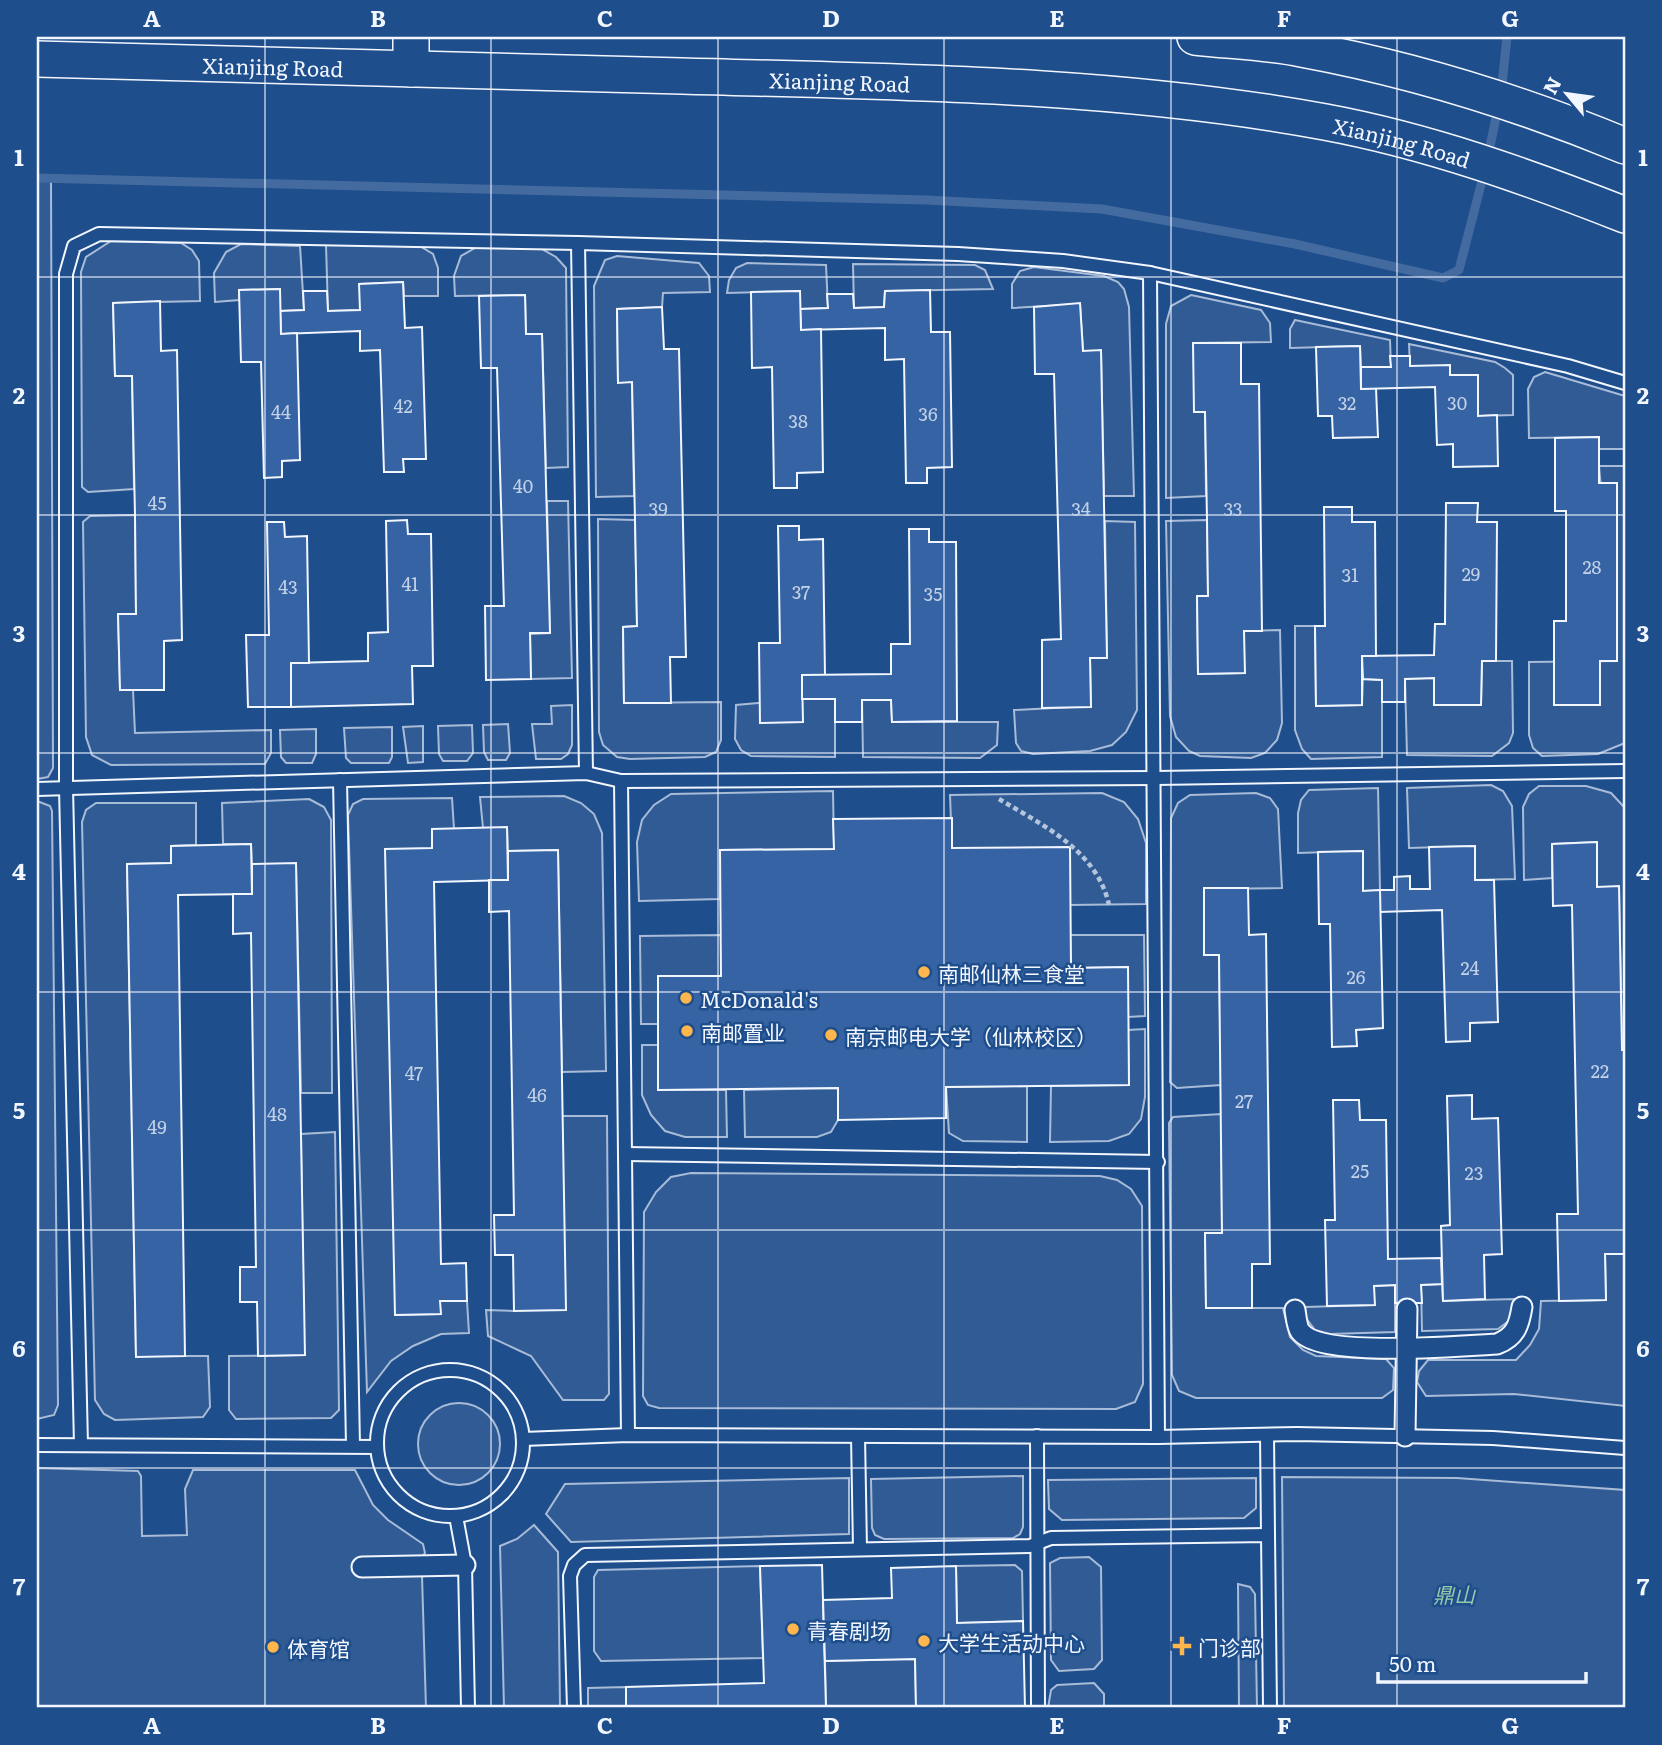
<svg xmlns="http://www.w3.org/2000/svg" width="1662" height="1745" viewBox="0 0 1662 1745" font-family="Literata,'Noto Sans SC',serif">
	<rect width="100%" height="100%" fill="#1f4e8c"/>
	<!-- built -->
	<g fill="#305b95" stroke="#a8bbd7" stroke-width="2">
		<polygon points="37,178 51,179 53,768 48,777 37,779"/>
		<polygon points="111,241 181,243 192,250 199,261 200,301 113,303 115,376 132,376 134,489 88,492 82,487 81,272 86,257"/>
		<polygon points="241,244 300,246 304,310 280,311 279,289 239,290 239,300 215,302 214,273 226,252"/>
		<polygon points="326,245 418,245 433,254 438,268 438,296 404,296 403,282 360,284 360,310 328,311"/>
		<polygon points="475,248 540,248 556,257 566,268 568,467 546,468 542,335 526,334 525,295 455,296 454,276 461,256"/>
		<polygon points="617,256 699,263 709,276 710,292 663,293 662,307 617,309 618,382 632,382 634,496 596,497 594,286 605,260"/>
		<polygon points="747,263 826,265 828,308 800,309 800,291 727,293 729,280 736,268"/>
		<polygon points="853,264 975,265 985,270 993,289 885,291 884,307 854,308"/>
		<polygon points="1034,267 1104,276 1118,282 1124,289 1129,307 1134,496 1104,496 1101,351 1083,351 1080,304 1012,308 1012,284 1020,271"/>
		<polygon points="1191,295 1261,310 1270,323 1271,342 1193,343 1205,412 1206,496 1166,498 1166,324 1171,306"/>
		<polygon points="1295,320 1390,340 1391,367 1361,367 1360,346 1290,348 1290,329"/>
		<polygon points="1409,344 1495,362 1505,368 1513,375 1513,415 1478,416 1478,375 1450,375 1410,366"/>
		<polygon points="1545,372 1625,396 1625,449 1599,449 1599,437 1529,438 1528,389 1534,377"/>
		<polygon points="1599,466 1625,466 1625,743 1598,754 1542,756 1533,748 1529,735 1529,662 1617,661"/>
		<polygon points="547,501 568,501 572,678 531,679 530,634 550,633"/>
		<polygon points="135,515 136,614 118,615 120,689 133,690 135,733 271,730 271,753 265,764 111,765 92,755 86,737 83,522 90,516"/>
		<polygon points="598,519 635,520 637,626 623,627 624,703 721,702 721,740 716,752 705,757 630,759 617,757 603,745 599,732"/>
		<polygon points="1207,520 1208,596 1197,596 1198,674 1244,673 1244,631 1280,630 1282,723 1277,740 1265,753 1251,758 1200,756 1189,751 1176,737 1170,716 1166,521"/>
		<polygon points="1105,521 1135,522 1137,710 1126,732 1112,745 1090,751 1033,754 1021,751 1016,743 1014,710 1091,706 1090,658 1107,658"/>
		<polygon points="1295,626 1315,626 1316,706 1362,705 1363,679 1382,680 1382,757 1311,759 1302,749 1295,730"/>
		<polygon points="1482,661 1512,661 1513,733 1509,743 1492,756 1407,755 1405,679 1434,678 1435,705 1481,705"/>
		<polygon points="802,699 835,699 835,757 751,756 741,750 735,739 736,705"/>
		<polygon points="862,700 891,700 892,722 998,722 997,745 980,758 863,757"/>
		<polygon points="572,705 572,745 568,754 561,759 536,759 532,724 552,724 551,706"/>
		<polygon points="508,724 510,753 506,760 488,760 484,752 483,725"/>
		<polygon points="472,725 473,753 467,761 443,761 439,754 438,726"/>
		<polygon points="423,726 423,762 408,763 403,727"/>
		<polygon points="392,727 392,757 389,763 351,763 346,758 344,728"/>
		<polygon points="316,729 316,754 312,763 286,763 281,757 280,730"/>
		<polygon points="1491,785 1503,791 1512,806 1515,879 1475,880 1474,846 1409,848 1407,788"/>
		<polygon points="1539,786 1586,786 1611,793 1625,808 1625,1050 1622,1050 1619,887 1597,887 1596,842 1552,844 1552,878 1524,880 1523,807 1529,794"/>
		<polygon points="1378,788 1380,890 1363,891 1362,851 1298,853 1298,813 1301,800 1309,790"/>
		<polygon points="833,791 834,849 721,850 720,899 639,901 637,842 642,820 654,805 671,794"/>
		<polygon points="1102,793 1124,802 1138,819 1146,843 1146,904 1070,905 952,848 950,795"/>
		<polygon points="1256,793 1270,798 1278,809 1282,888 1204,889 1204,955 1219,955 1221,1085 1177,1088 1170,1082 1171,818 1178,803 1190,795"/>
		<polygon points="564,796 581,803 594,814 602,833 606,1071 562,1072 558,850 508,851 507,828 483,828 480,797"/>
		<polygon points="452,798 454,829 432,848 396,1315 440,1314 440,1301 467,1301 469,1333 441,1334 413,1346 391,1361 367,1392 348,815 353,804 363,799"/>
		<polygon points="309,799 324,807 331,820 332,1093 301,1093 296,864 252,864 251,844 223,844 222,803"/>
		<polygon points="37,801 50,806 52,811 58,1405 54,1415 37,1419"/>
		<polygon points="96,803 196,803 196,845 171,846 171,863 127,864 136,1356 208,1356 210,1407 203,1417 115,1420 104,1414 95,1400 82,822 86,810"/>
		<polygon points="721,935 721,976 658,977 658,1024 641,1024 640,936"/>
		<polygon points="1070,935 1144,935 1145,1016 1128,1017 1127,967 1071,968"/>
		<polygon points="1145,1029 1145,1097 1141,1119 1129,1134 1109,1141 1050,1142 1051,1086 1129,1085 1128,1030"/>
		<polygon points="642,1045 658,1045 659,1090 726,1090 727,1137 685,1137 665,1131 651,1115 642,1095"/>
		<polygon points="1027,1086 1027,1142 963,1141 949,1133 946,1087"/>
		<polygon points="838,1088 838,1120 831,1132 817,1137 745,1137 744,1090"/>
		<polygon points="1221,1114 1222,1233 1205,1234 1206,1308 1283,1308 1290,1337 1303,1350 1316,1356 1386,1359 1394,1368 1393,1390 1382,1398 1196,1398 1179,1391 1172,1375 1169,1123 1173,1117"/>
		<polygon points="562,1116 607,1116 609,1394 604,1400 563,1400 531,1356 488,1336 486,1310 514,1311"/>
		<polygon points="335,1132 339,1410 331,1418 236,1419 229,1410 229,1356 304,1355 301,1134"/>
		<polygon points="691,1173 1100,1176 1117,1180 1131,1189 1142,1206 1143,1384 1135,1402 1116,1409 659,1408 648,1405 643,1396 644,1212 656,1192 671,1177"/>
		<polygon points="1605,1254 1625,1254 1625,1406 1514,1394 1426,1396 1417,1382 1419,1371 1428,1360 1516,1360 1530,1345 1539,1329 1541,1301 1606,1300"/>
		<polygon points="1442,1284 1443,1301 1515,1299 1510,1320 1498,1329 1422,1331 1421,1285"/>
		<polygon points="1395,1285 1395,1332 1330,1334 1315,1330 1306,1318 1305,1307 1374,1305 1374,1286"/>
		<circle cx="459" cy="1444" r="41"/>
		<polygon points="37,1468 138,1471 141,1476 142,1536 187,1535 185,1489 193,1470 355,1470 373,1505 388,1520 423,1544 425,1553 421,1558 360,1557 360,1576 422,1576 426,1708 37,1708"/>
		<polygon points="1023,1476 1023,1527 1020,1534 1013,1538 884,1539 875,1535 872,1528 871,1479"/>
		<polygon points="1282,1477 1457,1478 1625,1490 1625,1708 1284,1708"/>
		<polygon points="849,1478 849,1534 571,1542 546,1514 565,1484"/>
		<polygon points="1256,1478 1256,1508 1244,1518 1062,1520 1049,1509 1048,1480"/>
		<polygon points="534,1525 558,1552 560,1708 504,1708 500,1546 517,1539"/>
		<polygon points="1089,1557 1101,1567 1102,1660 1094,1669 1059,1671 1051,1660 1050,1563 1060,1558"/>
		<polygon points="1015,1565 1022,1571 1023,1621 957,1623 956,1566"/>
		<polygon points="760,1566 763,1658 601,1661 594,1651 594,1577 598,1570"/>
		<polygon points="1238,1584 1250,1587 1255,1594 1257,1708 1239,1708"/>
		<polygon points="915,1659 916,1708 826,1708 825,1661"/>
		<polygon points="1094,1683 1104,1694 1104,1708 1048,1708 1051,1690 1057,1685"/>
		<polygon points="626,1687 626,1708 588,1708 588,1688"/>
	</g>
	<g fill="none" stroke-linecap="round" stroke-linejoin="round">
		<!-- stream -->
		<g stroke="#446ba0" stroke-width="9">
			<polyline points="1501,94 1507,37"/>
			<polyline points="1488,156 1498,108"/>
			<polyline points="37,178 926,200 1102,209 1295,244 1443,278 1459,270 1484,173"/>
		</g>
	</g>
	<!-- building -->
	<g fill="#3563a3" stroke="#f2f6ff" stroke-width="2">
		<polygon points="403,282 405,328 422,327 426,459 403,459 404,472 384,472 380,350 360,351 360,331 281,334 280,311 304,310 303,291 327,291 328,311 360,310 359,284"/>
		<polygon points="280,289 281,334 297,333 300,460 282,461 282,477 264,478 261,362 241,362 239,290"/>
		<polygon points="930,290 931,332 950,332 952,467 927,468 927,483 906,483 904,359 885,360 885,328 801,330 800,309 828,308 827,294 853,294 854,308 884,307 885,291"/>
		<polygon points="800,291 801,330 821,329 823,472 797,473 797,488 774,488 772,367 752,368 751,292"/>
		<polygon points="525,295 526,334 542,334 550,633 530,633 531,679 486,680 485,606 504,606 497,368 481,368 479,296"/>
		<polygon points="160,301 161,351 177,350 182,640 164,641 164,690 120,690 118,614 136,614 135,515 132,376 115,376 113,303"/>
		<polygon points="1080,303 1083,351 1101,350 1107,658 1090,658 1091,707 1042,708 1042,640 1061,639 1054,374 1035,374 1034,307"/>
		<polygon points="662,307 664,349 679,349 686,657 670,657 671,703 624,703 623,627 637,626 635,520 632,382 618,383 617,309"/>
		<polygon points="1193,343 1241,343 1241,384 1259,384 1262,631 1244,631 1245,673 1198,674 1197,596 1208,596 1207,520 1205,412 1194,412"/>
		<polygon points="1360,346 1361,389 1376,388 1378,437 1333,438 1332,416 1318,416 1316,347"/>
		<polygon points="1390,356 1410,356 1410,366 1450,365 1450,375 1478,375 1478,416 1497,415 1498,466 1453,467 1453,444 1437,445 1435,387 1361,389 1361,367 1391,367"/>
		<polygon points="1599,437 1599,483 1617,483 1617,661 1600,661 1600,705 1554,705 1554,621 1566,621 1566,511 1555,511 1555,438"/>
		<polygon points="1446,503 1478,503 1477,522 1497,522 1496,661 1482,661 1481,705 1434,705 1434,678 1405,679 1405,702 1382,702 1382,680 1363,679 1362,656 1434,655 1435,624 1445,624"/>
		<polygon points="1324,507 1352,507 1352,522 1375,522 1376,656 1362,656 1362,705 1316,706 1315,626 1325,626"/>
		<polygon points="407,520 408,534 431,534 433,666 412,666 413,704 291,707 291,663 368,661 368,633 388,632 386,521"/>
		<polygon points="267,522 284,522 285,537 307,536 309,663 291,663 291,707 248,707 246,635 269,635"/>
		<polygon points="778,526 799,526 799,540 823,539 825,675 802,675 803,722 760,723 759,643 780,643"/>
		<polygon points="909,529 929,529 929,542 956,542 957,721 892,722 891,700 862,700 862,722 835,722 835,699 802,699 802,675 891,674 891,644 910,644"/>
		<polygon points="952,818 952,848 1070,847 1071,968 1128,967 1129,1085 946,1087 946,1118 838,1120 838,1088 658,1090 658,976 721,976 720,850 834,849 833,819"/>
		<polygon points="507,827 508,880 434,882 441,1264 466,1263 467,1301 440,1301 441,1314 395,1315 385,849 432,848 432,829"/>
		<polygon points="1597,842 1597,887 1619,886 1622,1050 1625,1050 1625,1254 1605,1254 1606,1300 1559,1301 1557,1214 1578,1214 1572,905 1553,906 1552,844"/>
		<polygon points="251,844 252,894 178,895 185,1356 136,1357 127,864 171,863 171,846"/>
		<polygon points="1475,846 1475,880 1494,880 1498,1022 1470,1023 1470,1041 1446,1042 1442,910 1380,912 1380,890 1394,890 1394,877 1410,876 1410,889 1430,889 1429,847"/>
		<polygon points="558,850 566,1310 514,1311 513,1255 495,1255 494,1215 514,1215 509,911 489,912 489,880 508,880 508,851"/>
		<polygon points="1363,851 1363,891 1380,890 1383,1028 1356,1030 1357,1046 1332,1047 1330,924 1319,924 1318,852"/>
		<polygon points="296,863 305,1355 258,1356 257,1302 240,1302 240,1267 256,1267 251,933 233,934 233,894 252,894 252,864"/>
		<polygon points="1204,888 1248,888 1249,935 1266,934 1270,1264 1252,1264 1252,1308 1206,1308 1205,1233 1222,1233 1219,955 1204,955"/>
		<polygon points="1472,1095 1472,1119 1498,1118 1502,1254 1484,1255 1485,1299 1443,1301 1441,1226 1450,1225 1447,1096"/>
		<polygon points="1333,1100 1359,1100 1360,1120 1386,1120 1388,1259 1441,1258 1442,1284 1421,1285 1422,1303 1395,1303 1395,1285 1374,1286 1375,1305 1327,1306 1325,1220 1335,1220"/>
		<polygon points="822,1565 826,1708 626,1708 626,1687 764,1683 760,1566"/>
		<polygon points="956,1566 957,1623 1023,1621 1025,1708 916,1708 915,1659 825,1661 823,1600 892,1598 891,1568"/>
	</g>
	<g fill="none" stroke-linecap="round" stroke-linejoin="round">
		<!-- service casing -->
		<g stroke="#f2f6ff" stroke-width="16">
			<g id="service">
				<polyline points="578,243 586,773"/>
				<polyline points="1150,273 1158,1437"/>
				<polyline points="340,780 353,1445"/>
				<polyline points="621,781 628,1435"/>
				<polyline points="37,789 586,773 621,781 1156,778 1625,771"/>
				<polyline points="625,1154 1158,1162"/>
				<circle cx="450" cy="1443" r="73"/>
				<polyline points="1267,1435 1268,1535"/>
				<polyline points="858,1436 860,1549"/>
				<polyline points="1037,1436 1038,1708"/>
				<polyline points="523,1439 628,1435 1158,1437 1297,1434 1493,1438 1625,1448"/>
				<polyline points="37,1445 377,1447"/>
				<polyline points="81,1445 66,788 66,274 74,246 99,234 578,243 958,254 1063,261 1150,273 1568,366 1625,383"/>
				<polyline points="456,1516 465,1565 468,1708"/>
				<polyline points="574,1708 570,1576 574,1565 585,1555 1030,1546 1051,1538 1268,1535 1270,1708"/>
			</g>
		</g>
		<!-- pedestrian casing -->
		<g stroke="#f2f6ff" stroke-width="23">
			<g id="pedestrian">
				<path d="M1295,1310C1296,1316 1297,1327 1300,1331C1319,1358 1462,1346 1497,1344C1515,1337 1519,1326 1522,1307"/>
				<polyline points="1405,1436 1407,1309"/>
				<polyline points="362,1567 465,1565"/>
			</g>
		</g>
		<!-- secondary casing -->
		<g stroke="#f2f6ff" stroke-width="38">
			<g id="secondary">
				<polyline points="411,37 411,69"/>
				<path d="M1195,37C1230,41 1267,42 1302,49C1411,69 1523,104 1625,146"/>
				<path id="s1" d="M37,59C252,65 467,70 682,76C896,82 1113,83 1325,122C1428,141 1528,177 1625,215"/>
			</g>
		</g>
		<!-- path -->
		<path stroke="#b3c4dc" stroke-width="4.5" stroke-dasharray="5 3.5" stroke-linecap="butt" d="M999,799C1042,825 1097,850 1109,905"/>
		<!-- service -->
		<use href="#service" stroke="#1f4e8c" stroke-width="12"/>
		<!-- pedestrian -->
		<use href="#pedestrian" stroke="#1f4e8c" stroke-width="19"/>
		<!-- secondary -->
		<use href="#secondary" stroke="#1f4e8c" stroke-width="35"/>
	</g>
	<!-- grid -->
	<path fill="none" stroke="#f2f6ff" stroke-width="2" stroke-opacity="0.55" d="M265,37V1708M491,37V1708M718,37V1708M944,37V1708M1171,37V1708M1397,37V1708M37,277H1625M37,515H1625M37,753H1625M37,992H1625M37,1230H1625M37,1468H1625"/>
	<!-- markers -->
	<g fill="#ffb74d" stroke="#1f4e8c" stroke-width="2.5">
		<circle cx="924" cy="972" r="7"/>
		<circle cx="686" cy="998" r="7"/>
		<circle cx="687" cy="1031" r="7"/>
		<circle cx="831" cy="1035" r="7"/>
		<circle cx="793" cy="1629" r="7"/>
		<circle cx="924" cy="1641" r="7"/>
		<path d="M1178.5 1635.5h7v7h7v7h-7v7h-7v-7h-7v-7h7z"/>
		<circle cx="273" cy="1647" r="7"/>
	</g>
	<g text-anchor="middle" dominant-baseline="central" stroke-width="5" stroke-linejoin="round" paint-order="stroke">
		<!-- number labels -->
		<g font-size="18" fill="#c3d1e8">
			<text x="1347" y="402">32</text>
			<text x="1457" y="402">30</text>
			<text x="403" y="405">42</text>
			<text x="281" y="411">44</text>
			<text x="928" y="413">36</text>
			<text x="798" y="420">38</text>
			<text x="523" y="485">40</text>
			<text x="157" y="502">45</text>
			<text x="658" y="508">39</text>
			<text x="1081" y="508">34</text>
			<text x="1233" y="508">33</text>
			<text x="1592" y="566">28</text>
			<text x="1471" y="573">29</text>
			<text x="1350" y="574">31</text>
			<text x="410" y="583">41</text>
			<text x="288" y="586">43</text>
			<text x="801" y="591">37</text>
			<text x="933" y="593">35</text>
			<text x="1470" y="967">24</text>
			<text x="1356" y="976">26</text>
			<text x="1600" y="1070">22</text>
			<text x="414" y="1072">47</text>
			<text x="537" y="1094">46</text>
			<text x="1244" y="1100">27</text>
			<text x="277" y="1113">48</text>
			<text x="157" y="1126">49</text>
			<text x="1360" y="1170">25</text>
			<text x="1474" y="1172">23</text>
		</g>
		<!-- street labels -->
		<g font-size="21" fill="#f2f6ff" stroke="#1f4e8c">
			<text stroke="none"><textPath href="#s1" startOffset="236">Xianjing Road</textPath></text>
			<text stroke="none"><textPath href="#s1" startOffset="803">Xianjing Road</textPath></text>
			<text stroke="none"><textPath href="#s1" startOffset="1370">Xianjing Road</textPath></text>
		</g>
		<!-- poi labels -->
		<g font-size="21" fill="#f2f6ff" stroke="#1f4e8c" text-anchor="start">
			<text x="938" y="972">南邮仙林三食堂</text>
			<text x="700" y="998">McDonald's</text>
			<text x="701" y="1031">南邮置业</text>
			<text x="845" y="1035">南京邮电大学（仙林校区）</text>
			<text x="807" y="1629">青春剧场</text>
			<text x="938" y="1641">大学生活动中心</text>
			<text x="1198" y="1646">门诊部</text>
			<text x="287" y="1647">体育馆</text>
		</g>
		<!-- park labels -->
		<g font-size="21" font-style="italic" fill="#97c8a6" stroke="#1f4e8c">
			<text x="1454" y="1593">鼎山</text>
		</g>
	</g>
	<!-- border -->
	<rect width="1662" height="1745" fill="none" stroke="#1f4e8c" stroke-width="77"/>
	<!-- north arrow -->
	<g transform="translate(1567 94) rotate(299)" stroke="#1f4e8c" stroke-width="5" paint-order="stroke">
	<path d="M0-5L12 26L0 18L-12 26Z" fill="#f2f6ff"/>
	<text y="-10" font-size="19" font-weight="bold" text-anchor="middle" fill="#f2f6ff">N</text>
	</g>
	<!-- scale -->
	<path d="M1378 1672v10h208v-10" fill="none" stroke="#f2f6ff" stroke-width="3.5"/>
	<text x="1389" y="1672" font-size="21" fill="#f2f6ff" stroke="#1f4e8c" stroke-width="5" paint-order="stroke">50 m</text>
	<rect x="38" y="38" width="1586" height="1668" fill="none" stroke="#f2f6ff" stroke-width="2.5"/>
	<g font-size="23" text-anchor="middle" font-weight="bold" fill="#f2f6ff">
		<text x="152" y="27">A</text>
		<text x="378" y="27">B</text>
		<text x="605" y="27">C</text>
		<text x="831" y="27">D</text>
		<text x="1057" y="27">E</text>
		<text x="1284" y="27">F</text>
		<text x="1510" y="27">G</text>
		<text x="19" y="166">1</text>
		<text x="1643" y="166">1</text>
		<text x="19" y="404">2</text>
		<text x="1643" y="404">2</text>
		<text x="19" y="642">3</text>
		<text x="1643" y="642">3</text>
		<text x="19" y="880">4</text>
		<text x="1643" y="880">4</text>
		<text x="19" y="1119">5</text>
		<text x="1643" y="1119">5</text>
		<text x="19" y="1357">6</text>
		<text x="1643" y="1357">6</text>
		<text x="19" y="1595">7</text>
		<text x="1643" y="1595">7</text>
		<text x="152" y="1734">A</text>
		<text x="378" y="1734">B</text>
		<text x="605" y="1734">C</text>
		<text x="831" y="1734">D</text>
		<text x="1057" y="1734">E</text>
		<text x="1284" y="1734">F</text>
		<text x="1510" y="1734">G</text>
	</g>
</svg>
